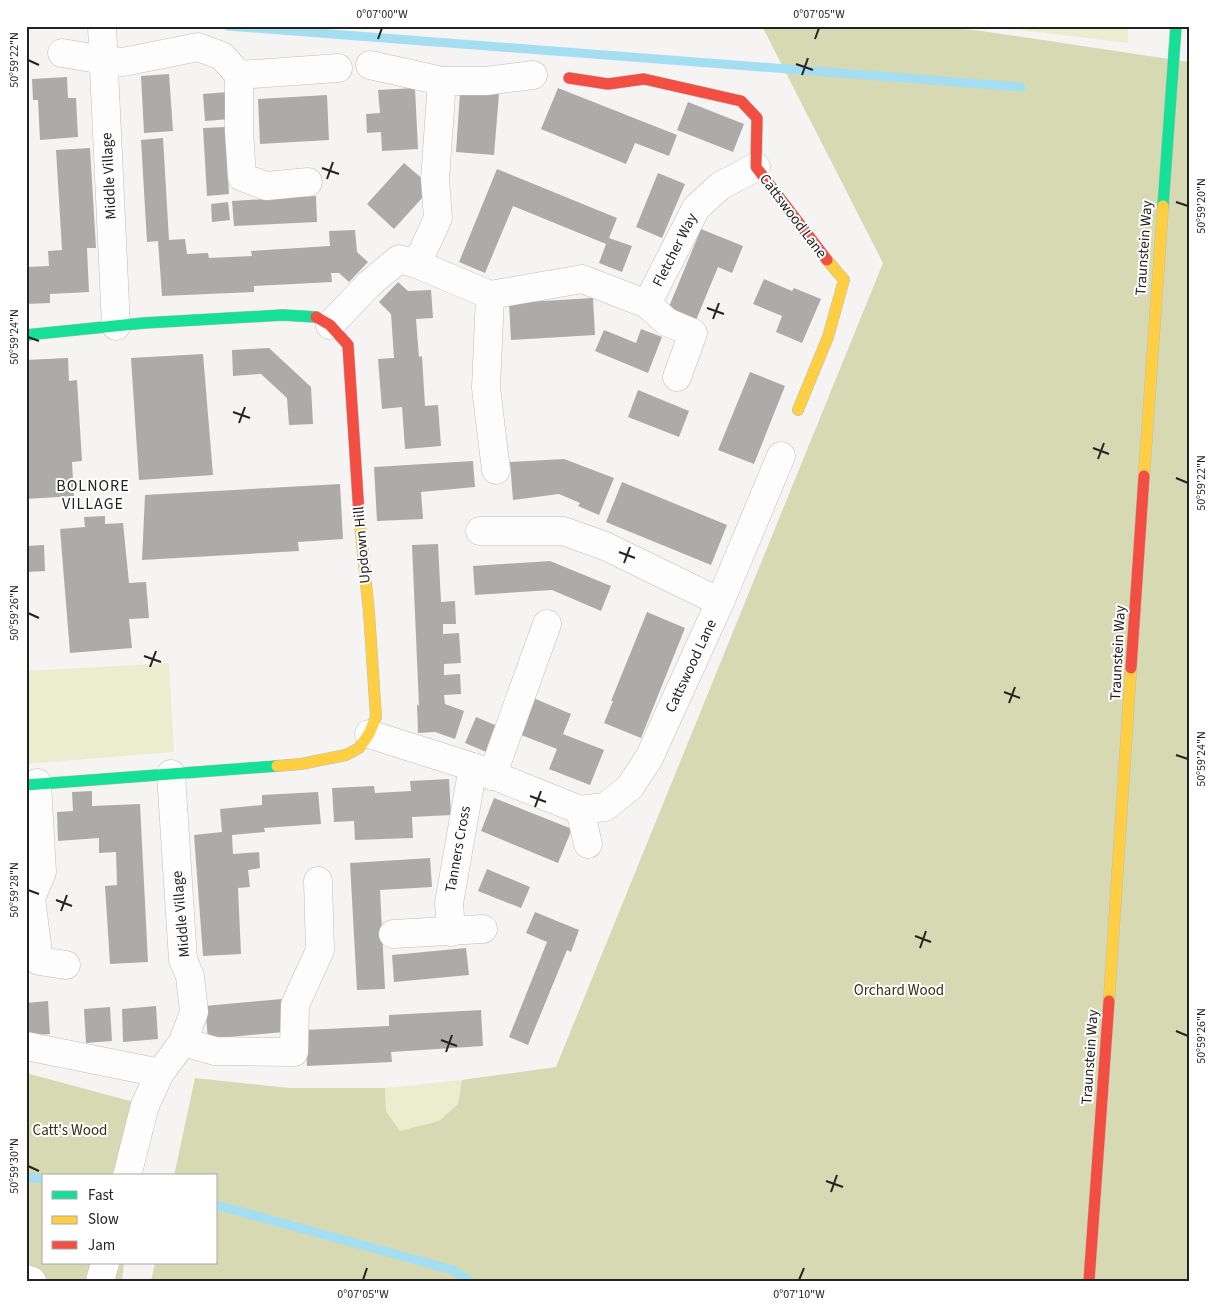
<svg xmlns="http://www.w3.org/2000/svg" width="1215" height="1307" viewBox="0 0 1215 1307" font-family="'Source Sans 3',sans-serif">
	<rect width="100%" height="100%" fill="#f5f4f2"/>
	<!-- green -->
	<g fill="#ebeece">
		<polygon points="988,26 1128,26 1128,43"/>
		<polygon points="169,663 174,752 26,764 26,671"/>
		<polygon points="462,1080 458,1104 439,1121 400,1131 386,1111 385,1088"/>
	</g>
	<!-- forest -->
	<g fill="#d6d9b2">
		<polygon points="762,26 933,26 982,31 1189,62 1189,1281 151,1281 155,1263 216,1263 216,1176 174,1176 195,1078 290,1088 385,1088 386,1111 400,1131 439,1121 458,1104 462,1080 556,1067 883,263"/>
		<polygon points="26,1073 145,1105 136,1176 44,1176 44,1263 124,1263 122,1281 26,1281"/>
	</g>
	<g fill="none" stroke-linecap="round" stroke-linejoin="round">
		<!-- stream -->
		<g stroke="#a3def2" stroke-width="9">
			<polyline points="228,26 1021,87"/>
			<polyline points="26,1177 44,1179"/>
			<polyline points="216,1205 453,1270 470,1281"/>
		</g>
	</g>
	<!-- building -->
	<g fill="#acabaa">
		<polygon points="169,74 173,131 144,133 141,76"/>
		<polygon points="67,77 68,98 76,98 78,137 40,140 38,100 33,100 32,79"/>
		<polygon points="415,88 418,149 382,151 381,132 367,133 366,114 380,113 378,90"/>
		<polygon points="558,88 677,135 669,156 635,143 626,164 541,129"/>
		<polygon points="228,92 230,119 205,121 203,94"/>
		<polygon points="460,92 499,94 494,155 456,152"/>
		<polygon points="327,95 329,140 260,144 258,99"/>
		<polygon points="688,102 744,124 733,152 677,130"/>
		<polygon points="225,127 229,194 207,196 203,128"/>
		<polygon points="163,138 169,240 185,239 187,254 208,253 209,258 252,256 251,251 330,246 329,231 355,230 357,252 368,262 349,282 339,273 331,273 332,282 254,286 254,292 162,296 158,241 147,242 141,140"/>
		<polygon points="90,148 96,248 87,248 89,292 50,294 50,303 26,304 26,267 49,266 48,251 62,250 56,150"/>
		<polygon points="404,163 432,187 394,229 367,204"/>
		<polygon points="497,169 617,218 609,238 632,246 622,272 599,263 606,244 513,206 485,273 459,262"/>
		<polygon points="658,173 685,184 662,238 636,227"/>
		<polygon points="316,196 317,222 234,226 232,201"/>
		<polygon points="228,202 230,220 212,222 211,204"/>
		<polygon points="701,229 743,246 732,273 718,267 694,325 666,314"/>
		<polygon points="764,279 792,291 794,288 821,299 802,343 776,332 782,316 753,304"/>
		<polygon points="398,282 408,291 431,290 433,318 416,319 419,357 422,356 425,406 438,405 441,446 405,449 402,407 382,409 378,359 394,358 391,314 379,302"/>
		<polygon points="593,298 595,335 511,340 509,303"/>
		<polygon points="641,329 662,337 648,373 595,351 604,330 636,343"/>
		<polygon points="269,348 311,387 313,424 289,425 287,398 261,374 233,376 232,350"/>
		<polygon points="203,354 213,475 139,480 131,358"/>
		<polygon points="68,358 69,381 77,380 82,461 72,462 74,496 26,499 26,360"/>
		<polygon points="750,372 785,386 754,464 718,450"/>
		<polygon points="638,390 689,411 679,437 628,417"/>
		<polygon points="564,459 614,478 599,515 578,506 580,503 559,494 513,500 510,462"/>
		<polygon points="473,461 475,487 421,492 423,519 377,521 374,467"/>
		<polygon points="622,482 727,525 711,565 606,522"/>
		<polygon points="340,484 343,539 298,542 299,551 142,560 145,495"/>
		<polygon points="105,516 105,524 123,523 129,583 146,582 149,618 129,619 132,648 70,653 60,529 85,527 84,517"/>
		<polygon points="438,544 441,602 455,601 456,624 443,624 443,634 459,633 461,663 444,664 444,675 460,674 461,694 444,695 445,704 464,711 455,739 435,732 418,733 417,704 419,706 412,545"/>
		<polygon points="44,545 45,571 28,572 27,546"/>
		<polygon points="550,561 611,586 601,611 552,590 475,595 473,566"/>
		<polygon points="647,612 685,628 641,738 604,723 613,701 611,701"/>
		<polygon points="531,697 571,714 563,734 604,750 590,785 549,769 557,749 516,733"/>
		<polygon points="476,717 502,728 491,754 465,743"/>
		<polygon points="449,779 451,815 412,817 413,838 355,840 354,821 334,822 332,788 374,786 375,793 411,791 410,781"/>
		<polygon points="92,791 92,806 140,804 148,962 110,964 105,886 117,885 116,852 99,853 99,838 58,841 57,812 73,811 72,792"/>
		<polygon points="318,792 321,824 264,828 265,832 232,835 233,854 259,852 260,868 248,870 250,887 238,888 241,954 203,956 194,835 222,832 220,809 262,805 262,795"/>
		<polygon points="494,798 572,829 558,863 481,831"/>
		<polygon points="430,858 432,887 380,890 385,989 357,990 350,863"/>
		<polygon points="487,869 530,887 521,908 478,891"/>
		<polygon points="535,912 579,930 571,952 567,950 528,1045 509,1037 547,942 526,933"/>
		<polygon points="466,948 469,975 394,982 392,955"/>
		<polygon points="282,999 284,1032 208,1039 205,1006"/>
		<polygon points="48,1001 50,1034 26,1036 26,1003"/>
		<polygon points="156,1006 158,1039 123,1042 122,1009"/>
		<polygon points="110,1007 112,1041 86,1043 84,1009"/>
		<polygon points="481,1010 483,1046 391,1052 392,1062 307,1066 305,1030 389,1026 389,1015"/>
	</g>
	<g fill="none" stroke-linecap="round" stroke-linejoin="round">
		<!-- street casing -->
		<g stroke="#bdbdbc" stroke-width="29">
			<g id="street">
				<polyline points="102,26 116,326"/>
				<polyline points="62,53 104,60 123,62 198,47 222,56 239,75 338,68"/>
				<polyline points="370,65 442,81 486,81 533,75"/>
				<polyline points="239,75 239,131 242,177 266,186 308,182"/>
				<polyline points="417,264 490,295 582,279 647,304 696,208 720,186 756,167"/>
				<polyline points="490,295 486,388 496,470"/>
				<polyline points="647,304 667,322 693,333 677,377"/>
				<polyline points="330,325 369,284 399,259 417,264 438,218 435,179 442,81"/>
				<polyline points="480,531 563,531 605,546 720,602"/>
				<polyline points="369,734 473,767 580,810"/>
				<polyline points="492,776 547,624"/>
				<polyline points="37,783 42,872 31,898 39,961 66,965"/>
				<polyline points="588,844 580,810 605,807 630,787 649,758 720,602 781,456"/>
				<polyline points="451,932 449,903 473,767"/>
				<polyline points="393,934 483,929"/>
				<polyline points="183,1042 215,1051 294,1052 295,1005 320,950 318,881"/>
				<polyline points="26,1046 160,1073"/>
				<polyline points="127,1176 145,1105 160,1073 183,1042 194,1012 190,976 183,960 171,774"/>
				<polyline points="26,1279 32,1281"/>
				<polyline points="100,1281 105,1263"/>
			</g>
		</g>
		<!-- fast casing -->
		<g stroke="#bdbdbc" stroke-width="12">
			<g id="fast">
				<polyline points="1163,206 1176,26"/>
				<polyline points="26,335 144,323 283,315 316,317"/>
				<polyline points="26,785 277,766"/>
			</g>
		</g>
		<!-- slow casing -->
		<g stroke="#bdbdbc" stroke-width="12">
			<g id="slow">
				<polyline points="798,410 828,337 844,280 827,260"/>
				<polyline points="1144,476 1163,206"/>
				<polyline points="277,766 301,764 346,755 359,748 369,734 376,717 369,613 359,514"/>
				<polyline points="1109,1001 1131,668"/>
			</g>
		</g>
		<!-- jam casing -->
		<g stroke="#bdbdbc" stroke-width="12">
			<g id="jam">
				<polyline points="569,78 608,84 644,79 741,101 757,118 756,167 827,260"/>
				<polyline points="316,317 330,325 348,345 359,514"/>
				<polyline points="1131,668 1144,476"/>
				<polyline points="1089,1281 1109,1001"/>
			</g>
		</g>
		<!-- street -->
		<use href="#street" stroke="#fefdfd" stroke-width="28"/>
		<!-- fast -->
		<use href="#fast" stroke="#16e098" stroke-width="11"/>
		<!-- slow -->
		<use href="#slow" stroke="#ffcf43" stroke-width="11"/>
		<!-- jam -->
		<use href="#jam" stroke="#f24e42" stroke-width="11"/>
	</g>
	<!-- ticks -->
	<path fill="none" stroke="#242322" stroke-width="2" d="M378,39L382,28M815,39L819,28M28,60L39,65M796,64L813,70M802,75L808,58M322,168L339,174M327,179L333,162M1176,202L1188,206M707,308L724,314M713,319L719,303M28,337L39,341M233,412L250,418M239,423L245,407M1093,448L1109,454M1098,459L1104,443M1176,478L1188,483M619,552L635,558M624,563L630,547M28,613L39,618M144,656L161,662M150,667L156,651M1004,692L1020,698M1009,703L1015,687M1176,755L1188,759M530,796L546,802M535,807L541,791M28,890L39,894M56,900L72,906M61,911L67,895M915,936L931,942M920,948L926,931M1176,1031L1188,1036M441,1040L457,1046M446,1052L452,1035M28,1166L39,1171M826,1181L843,1187M831,1192L837,1175M363,1280L367,1268M799,1280L804,1268"/>
	<g text-anchor="middle" dominant-baseline="central" stroke-width="4" stroke-linejoin="round" paint-order="stroke">
		<!-- street labels -->
		<g font-size="15" fill="#242322" stroke="#fff">
			<text transform="translate(109 176) rotate(-93)">Middle Village</text>
			<text transform="translate(793 216) rotate(53)">Cattswood Lane</text>
			<text transform="translate(1144 248) rotate(-86)">Traunstein Way</text>
			<text transform="translate(675 250) rotate(-63)">Fletcher Way</text>
			<text transform="translate(362 545) rotate(-95)">Updown Hill</text>
			<text transform="translate(1118 653) rotate(-87)">Traunstein Way</text>
			<text transform="translate(691 666) rotate(-65)">Cattswood Lane</text>
			<text transform="translate(458 849) rotate(-80)">Tanners Cross</text>
			<text transform="translate(181 914) rotate(-95)">Middle Village</text>
			<text transform="translate(1090 1057) rotate(-86)">Traunstein Way</text>
		</g>
		<!-- park labels -->
		<g font-size="15" fill="#303213" stroke="#fff">
			<text x="899" y="990">Orchard Wood</text>
			<text x="70" y="1130">Catt's Wood</text>
		</g>
		<!-- neighbourhood labels -->
		<g font-size="16" letter-spacing="1" fill="#242322" stroke="#fff">
			<text x="93" y="486">BOLNORE<tspan x="93" dy="18">VILLAGE</tspan></text>
		</g>
	</g>
	<!-- border -->
	<rect width="1215" height="1307" fill="none" stroke="#ffffff" stroke-width="55"/>
	<!-- legend -->
	<rect x="42" y="1174" width="175" height="90" fill="#ffffff" stroke="#a7a7a7"/>
	<rect x="52" y="1191" width="25" height="8" fill="#16e098" stroke="#a7a7a7"/>
	<text x="88" y="1200" font-size="15" fill="#242322">Fast</text>
	<rect x="52" y="1216" width="25" height="8" fill="#ffcf43" stroke="#a7a7a7"/>
	<text x="88" y="1224" font-size="15" fill="#242322">Slow</text>
	<rect x="52" y="1241" width="25" height="8" fill="#f24e42" stroke="#a7a7a7"/>
	<text x="88" y="1250" font-size="15" fill="#242322">Jam</text>
	<rect x="28" y="28" width="1160" height="1252" fill="none" stroke="#242322" stroke-width="2"/>
	<g font-size="12" text-anchor="middle" fill="#242322">
		<text x="382" y="18">0°07'00"W</text>
		<text x="819" y="18">0°07'05"W</text>
		<text transform="translate(14 60) rotate(-90)" y="4">50°59'22"N</text>
		<text transform="translate(1201 206) rotate(-90)" y="4">50°59'20"N</text>
		<text transform="translate(14 337) rotate(-90)" y="4">50°59'24"N</text>
		<text transform="translate(1201 483) rotate(-90)" y="4">50°59'22"N</text>
		<text transform="translate(14 613) rotate(-90)" y="4">50°59'26"N</text>
		<text transform="translate(1201 759) rotate(-90)" y="4">50°59'24"N</text>
		<text transform="translate(14 890) rotate(-90)" y="4">50°59'28"N</text>
		<text transform="translate(1201 1036) rotate(-90)" y="4">50°59'26"N</text>
		<text transform="translate(14 1166) rotate(-90)" y="4">50°59'30"N</text>
		<text x="363" y="1298">0°07'05"W</text>
		<text x="799" y="1298">0°07'10"W</text>
	</g>
</svg>
